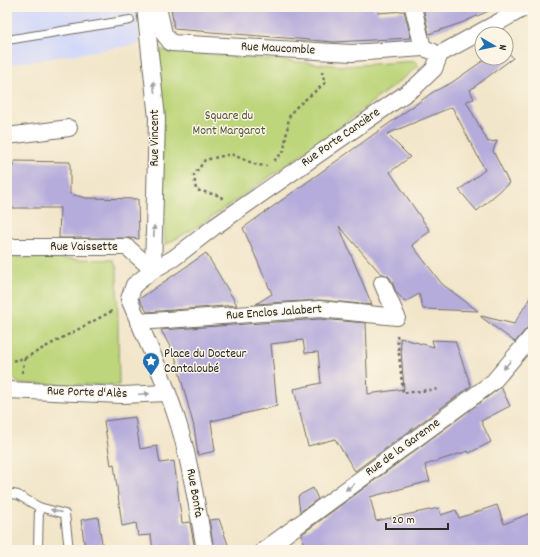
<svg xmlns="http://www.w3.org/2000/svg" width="540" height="557" viewBox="0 0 540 557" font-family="Dekko,sans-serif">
	<rect width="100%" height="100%" fill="#fcf5e5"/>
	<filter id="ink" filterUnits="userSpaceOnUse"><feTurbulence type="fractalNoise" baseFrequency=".025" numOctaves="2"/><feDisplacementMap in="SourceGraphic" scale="8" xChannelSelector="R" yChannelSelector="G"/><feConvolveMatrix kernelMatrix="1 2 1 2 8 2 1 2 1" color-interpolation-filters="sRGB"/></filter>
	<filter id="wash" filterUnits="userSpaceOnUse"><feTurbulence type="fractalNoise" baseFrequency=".012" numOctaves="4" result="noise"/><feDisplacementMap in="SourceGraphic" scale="16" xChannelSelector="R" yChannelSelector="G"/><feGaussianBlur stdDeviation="0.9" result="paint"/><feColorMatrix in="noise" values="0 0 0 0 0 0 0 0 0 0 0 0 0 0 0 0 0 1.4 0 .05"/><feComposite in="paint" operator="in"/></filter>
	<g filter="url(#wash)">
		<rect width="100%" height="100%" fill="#f2e6ca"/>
		<!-- built -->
		<polygon fill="#d3d9f9" points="7,7 135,7 140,44 7,65"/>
		<!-- green -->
		<g fill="#bdd67b" stroke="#748053">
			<polygon points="159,50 345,66 415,61 419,66 320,142 200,225 165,245"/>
			<polygon points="7,257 113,260 117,268 119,385 19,384 7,370"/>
		</g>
		<g id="blocks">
			<!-- building -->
			<g fill="#b5acdb">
				<polygon points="171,7 374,7 374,9 378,9 378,13 404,11 411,38 334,42 174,29"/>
				<polygon points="423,7 498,7 461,23 429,34"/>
				<polygon points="506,49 513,58 470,90 474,99 466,101 488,142 497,141 493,151 509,183 477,211 459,190 485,170 452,107 387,134 410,157 390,172 430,231 412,245 442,284 478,311 423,309 419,294 405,302 396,292 391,279 388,276 383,274 381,274 339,226 372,305 319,300 256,304 272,294 243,228 433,92 451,83 487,58 506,58"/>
				<polygon points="14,161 70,162 70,194 86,198 138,199 139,239 130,238 59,238 60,208 7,208 7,166 14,166"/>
				<polygon points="206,253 237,305 147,312 139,299"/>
				<polygon points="533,293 533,326 529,326 526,329 515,342 481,317 481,316 514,324"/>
				<polygon points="320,319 366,323 367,348 366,348 368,394 404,389 400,338 434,347 432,340 455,341 471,386 355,471 335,439 308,446 294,389 321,383 318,352 305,353 303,340 271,344 277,406 211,421 215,451 198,455 194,427 175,356 161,330"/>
				<polygon points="501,387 510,406 481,421 491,442 469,453 468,451 425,465 430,481 370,497 376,521 439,508 441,515 456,510 459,518 497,505 504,524 533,512 533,550 304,550 302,534"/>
				<polygon points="135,417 140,449 157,446 160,463 174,461 182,523 190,522 195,550 153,550 151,535 138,536 136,523 122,526 114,464 111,465 104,421"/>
				<polygon points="313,488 318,499 300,512 298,496"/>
				<polygon points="98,517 103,550 85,550 81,520"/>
				<polygon points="219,519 230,550 214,550 209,520"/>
			</g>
		</g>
	</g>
	<g filter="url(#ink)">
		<use href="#blocks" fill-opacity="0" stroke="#716c63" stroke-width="1"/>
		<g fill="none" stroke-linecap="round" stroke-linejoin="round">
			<!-- lane casing -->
			<g stroke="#716c63" stroke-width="10">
				<g id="lane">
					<polyline points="7,40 130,20"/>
					<polyline points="7,493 18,495 39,507 65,514 69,550"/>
					<polyline points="38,550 39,507"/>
				</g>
			</g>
			<!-- street casing -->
			<g stroke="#716c63" stroke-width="18">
				<g id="street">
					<polyline points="145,7 157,118 153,270"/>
					<polyline points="158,7 164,34 171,43 352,53 423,48"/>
					<polyline points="413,7 423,48 432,51"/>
					<polyline points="7,136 69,128"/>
					<polyline points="7,247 127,247 153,270"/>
					<polyline points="138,322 320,309 397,317 382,283"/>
					<polyline points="7,390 122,395 167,393"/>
					<path d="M205,550C198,512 192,473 182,436C169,389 148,344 129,299L134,285L153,270L174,258L214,227L415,87L434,69L440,54L526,7"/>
					<polyline points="264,550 493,382 533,335"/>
				</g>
			</g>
			<!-- path -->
			<g stroke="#716c63" stroke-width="2.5" stroke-dasharray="3 3" stroke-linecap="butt">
				<polyline points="274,161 284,151 289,117 294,109 325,83 322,73 326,70"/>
				<polyline points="222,199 221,196 196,190 194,175 205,160 231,154 257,165 267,166"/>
				<polyline points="397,335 403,393 439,389"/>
				<polyline points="7,362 25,358 114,310"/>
				<polyline points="22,373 25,358"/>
			</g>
			<!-- lane -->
			<use href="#lane" stroke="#fff" stroke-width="8"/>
			<!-- street -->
			<use href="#street" stroke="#fff" stroke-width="16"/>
		</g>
		<!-- one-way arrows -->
		<defs><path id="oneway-solid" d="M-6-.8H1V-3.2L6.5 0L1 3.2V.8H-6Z"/></defs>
		<g fill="#a0a0a0">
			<use href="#oneway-solid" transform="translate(154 87) rotate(-96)"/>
			<use href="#oneway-solid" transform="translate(154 231) rotate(-88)"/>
			<use href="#oneway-solid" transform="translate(507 365) rotate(131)"/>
			<use href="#oneway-solid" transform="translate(144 394) rotate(-3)"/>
			<use href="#oneway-solid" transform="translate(350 487) rotate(144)"/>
			<use href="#oneway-solid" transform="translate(56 511) rotate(-165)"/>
		</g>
	</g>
	<!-- icons -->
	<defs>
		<g id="sight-pin" transform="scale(0.9)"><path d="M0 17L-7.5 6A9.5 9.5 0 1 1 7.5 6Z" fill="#1f6fb2" stroke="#fcf5e5"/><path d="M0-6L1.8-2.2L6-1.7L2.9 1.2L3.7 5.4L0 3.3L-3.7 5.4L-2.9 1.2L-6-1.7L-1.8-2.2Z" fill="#fff"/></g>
	</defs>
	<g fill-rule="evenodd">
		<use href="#sight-pin" x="151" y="361"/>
	</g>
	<g text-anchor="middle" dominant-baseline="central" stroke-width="3" stroke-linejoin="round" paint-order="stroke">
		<!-- street labels -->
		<g font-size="13" fill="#2b2b2b" stroke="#fcf5e5">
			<text transform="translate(278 49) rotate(3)">Rue Maucomble</text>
			<text transform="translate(155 138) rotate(-90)">Rue Vincent</text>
			<text transform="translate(341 138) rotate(-35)">Rue Porte Cancière</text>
			<text x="84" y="247">Rue Vaissette</text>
			<text transform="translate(274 313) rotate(-4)">Rue Enclos Jalabert</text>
			<text transform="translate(87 393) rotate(2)">Rue Porte d'Alès</text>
			<text transform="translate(403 448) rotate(-36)">Rue de la Garenne</text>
			<text transform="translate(194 493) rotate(80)">Rue Bonfa</text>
		</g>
		<!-- park labels -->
		<g font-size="13" fill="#50563f" stroke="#fcf5e5">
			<text x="229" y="116">Square du<tspan x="229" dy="15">Mont Margarot</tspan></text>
		</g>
		<!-- poi labels -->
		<g font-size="13" fill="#2b2b2b" stroke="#fcf5e5" text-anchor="start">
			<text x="164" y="354">Place du Docteur<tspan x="164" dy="15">Cantaloubé</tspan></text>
		</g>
	</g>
	<!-- margin -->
	<rect width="540" height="557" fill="none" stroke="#fcf5e5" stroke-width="24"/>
	<!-- north arrow -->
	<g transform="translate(494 46) rotate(99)"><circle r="19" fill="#fcf5e5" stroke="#a8a49b"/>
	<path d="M0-3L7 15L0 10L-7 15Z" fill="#1f6fb2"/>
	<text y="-6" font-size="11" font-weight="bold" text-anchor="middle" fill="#2b2b2b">N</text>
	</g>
	<!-- scale -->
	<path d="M386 523v6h62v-6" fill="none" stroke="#2b2b2b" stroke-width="2"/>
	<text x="392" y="523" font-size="12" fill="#2b2b2b" stroke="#fcf5e5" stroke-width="3" paint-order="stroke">20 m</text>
</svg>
